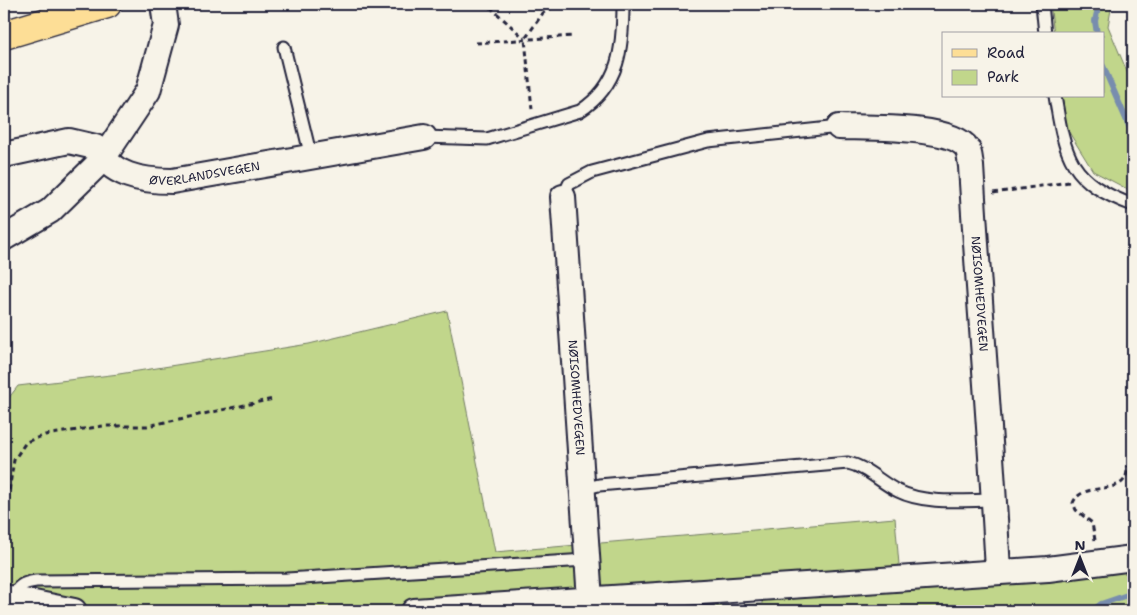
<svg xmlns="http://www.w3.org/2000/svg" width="1137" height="615" viewBox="0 0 1137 615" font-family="'Shantell Sans',sans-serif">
	<rect width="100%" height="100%" fill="#f7f3e8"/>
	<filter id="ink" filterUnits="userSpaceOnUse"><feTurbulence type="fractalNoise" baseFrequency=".02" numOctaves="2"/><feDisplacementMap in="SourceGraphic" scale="10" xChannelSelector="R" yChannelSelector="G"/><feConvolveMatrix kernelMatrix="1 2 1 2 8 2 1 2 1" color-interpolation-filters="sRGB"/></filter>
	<g filter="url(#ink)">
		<!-- green -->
		<g fill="#c1d68b" stroke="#727c63">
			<polygon points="1050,4 1112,4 1108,26 1133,86 1133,192 1093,171 1067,129 1062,96 1103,96 1103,34 1054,34"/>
			<polygon points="447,311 495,552 895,518 901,588 1133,567 1133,611 640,611 762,604 762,599 522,611 24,611 4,607 4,404 18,386 119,374 309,344"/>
		</g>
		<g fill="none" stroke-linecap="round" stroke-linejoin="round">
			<!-- stream -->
			<g stroke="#788dae" stroke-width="6">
				<polyline points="1097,34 1095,21 1099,4"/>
				<polyline points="1103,66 1133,135"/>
				<polyline points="1092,611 1101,604 1133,593"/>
			</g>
			<!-- service casing -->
			<g stroke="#22223b" stroke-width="15">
				<g id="service">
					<polyline points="1042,4 1045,34"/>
					<polyline points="284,47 311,157"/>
					<path d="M1055,96C1065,158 1070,182 1133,205"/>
					<path d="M424,137L487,139L580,111C620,85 623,47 623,4"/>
					<polyline points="563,197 569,184 592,172 708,141 839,127"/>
					<path d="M582,489L599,485L848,463C867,467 881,483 898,491C926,505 965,500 995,500"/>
					<path d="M12,598C18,586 22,583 36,581L287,579L586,560"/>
				</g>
			</g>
			<!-- minor casing -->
			<g stroke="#22223b" stroke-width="28">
				<g id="minor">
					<path id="s1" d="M839,127C866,128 951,125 967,148C970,153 970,161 971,166C979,301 991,436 998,571"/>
					<path id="s2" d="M4,155L69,141L95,147C112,176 141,181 172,181L424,137"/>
					<path id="s3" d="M563,197L590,600"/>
					<polyline points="4,238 50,211 102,160 148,91 166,25 163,4"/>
					<polyline points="4,597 74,611"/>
					<polyline points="414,611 1048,569 1133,558"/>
				</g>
			</g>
			<!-- primary casing -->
			<g stroke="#22223b" stroke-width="31">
				<polyline id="primary" points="4,35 107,4"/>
			</g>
			<!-- path -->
			<g stroke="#22223b" stroke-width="3" stroke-dasharray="5 4" stroke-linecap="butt">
				<polyline points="490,7 524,38"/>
				<polyline points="476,43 573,36"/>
				<polyline points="532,109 525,39 543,13 557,4"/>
				<polyline points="993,193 1069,182"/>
				<polyline points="4,507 7,503 14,460 26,442 45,435 103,426 147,426 273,399"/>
				<path d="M1095,540L1092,523L1076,510L1073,503C1081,482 1118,494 1125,478C1127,475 1127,470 1128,466"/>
			</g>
			<!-- service -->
			<use href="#service" stroke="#f7f3e8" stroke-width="11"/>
			<!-- minor -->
			<use href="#minor" stroke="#f7f3e8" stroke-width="24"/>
			<!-- primary -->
			<use href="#primary" stroke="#fdde96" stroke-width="28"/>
		</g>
	</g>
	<g text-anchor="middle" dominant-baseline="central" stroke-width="4" stroke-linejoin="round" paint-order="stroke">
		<!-- street labels -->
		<g font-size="12" fill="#22223b" stroke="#f7f3e8">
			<text stroke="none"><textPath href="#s2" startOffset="215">ØVERLANDSVEGEN</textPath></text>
			<text stroke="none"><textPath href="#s1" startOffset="279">NØISOMHEDVEGEN</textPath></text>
			<text stroke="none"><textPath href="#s3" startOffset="201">NØISOMHEDVEGEN</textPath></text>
		</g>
	</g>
	<!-- margin -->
	<rect width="1137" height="615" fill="none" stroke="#f7f3e8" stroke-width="20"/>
	<rect x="10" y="10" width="1117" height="595" fill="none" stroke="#22223b" stroke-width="2" filter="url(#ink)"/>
	<!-- legend -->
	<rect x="942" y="32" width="162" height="65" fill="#f7f3e8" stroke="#a29fa3"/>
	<rect x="952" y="49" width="25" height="8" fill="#fdde96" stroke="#a29fa3"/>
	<text x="987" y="58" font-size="15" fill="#22223b">Road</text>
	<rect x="952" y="70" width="25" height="15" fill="#c1d68b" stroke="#a29fa3"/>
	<text x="987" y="82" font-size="15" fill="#22223b">Park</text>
	<!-- north arrow -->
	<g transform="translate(1080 558)" stroke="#f7f3e8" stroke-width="4" paint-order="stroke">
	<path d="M0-4L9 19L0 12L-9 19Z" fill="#22223b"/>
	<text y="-8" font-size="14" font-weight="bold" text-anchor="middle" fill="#22223b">N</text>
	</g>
</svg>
